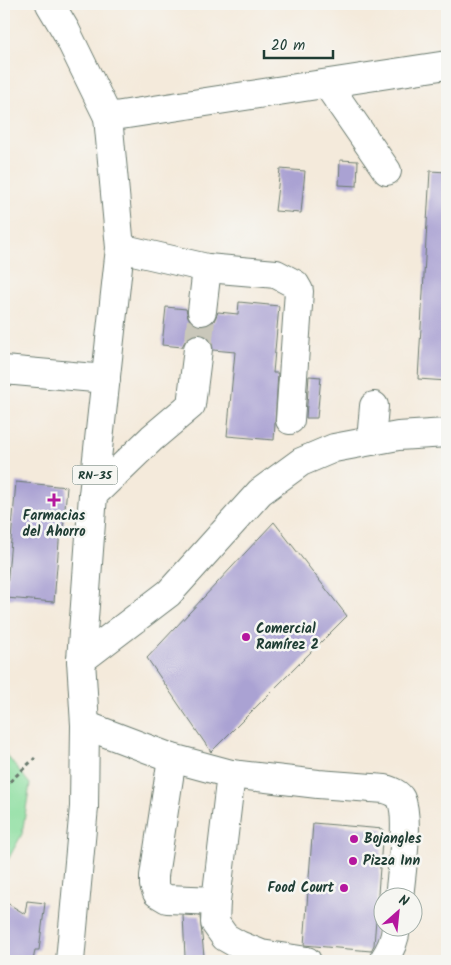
<svg xmlns="http://www.w3.org/2000/svg" width="451" height="965" viewBox="0 0 451 965" font-family="Kalam,sans-serif">
	<rect width="100%" height="100%" fill="#f6f6f2"/>
	<filter id="ink" filterUnits="userSpaceOnUse"><feTurbulence type="fractalNoise" baseFrequency=".02" numOctaves="2"/><feDisplacementMap in="SourceGraphic" scale="10" xChannelSelector="R" yChannelSelector="G"/><feConvolveMatrix kernelMatrix="1 2 1 2 8 2 1 2 1" color-interpolation-filters="sRGB"/></filter>
	<filter id="wash" filterUnits="userSpaceOnUse"><feTurbulence type="fractalNoise" baseFrequency=".0096" numOctaves="4" result="noise"/><feDisplacementMap in="SourceGraphic" scale="20" xChannelSelector="R" yChannelSelector="G"/><feGaussianBlur stdDeviation="1.12" result="paint"/><feColorMatrix in="noise" values="0 0 0 0 0 0 0 0 0 0 0 0 0 0 0 0 0 1.4 0 .05"/><feComposite in="paint" operator="in"/></filter>
	<g filter="url(#wash)">
		<rect width="100%" height="100%" fill="#f4eadb"/>
		<!-- green -->
		<polygon fill="#8bde9f" stroke="#558e6a" points="4,752 30,784 22,834 4,867"/>
		<g id="blocks">
			<!-- building -->
			<g fill="#aaa2d3">
				<polygon points="340,160 358,161 357,186 339,185"/>
				<polygon points="280,169 305,171 301,213 275,211"/>
				<polygon points="430,171 447,172 447,381 418,379"/>
				<polygon points="239,302 279,306 273,373 278,373 274,440 227,436 235,352 213,350 212,342 208,337 199,334 192,335 186,339 182,347 162,345 166,307 186,309 188,317 192,323 201,327 208,325 214,321 218,312 238,314"/>
				<polygon points="309,376 321,377 317,418 306,418"/>
				<polygon points="16,482 67,487 63,531 60,530 54,602 6,598"/>
				<polygon points="274,522 347,616 211,752 147,658"/>
				<polygon points="313,823 383,829 374,945 371,951 304,945"/>
				<polygon points="4,901 25,914 27,901 45,903 39,950 35,950 33,961 4,961"/>
				<polygon points="183,915 200,916 204,956 185,957"/>
			</g>
		</g>
	</g>
	<g filter="url(#ink)">
		<use href="#blocks" fill-opacity="0" stroke="#6a7a6e" stroke-width="1"/>
		<g fill="none" stroke-linecap="round" stroke-linejoin="round">
			<!-- minor-tunnel -->
			<polyline stroke="#c9c7ba" stroke-width="28" stroke-dasharray="28 14" stroke-linecap="butt" points="198,349 202,311"/>
			<!-- minor casing -->
			<g stroke="#6a7a6e" stroke-width="30">
				<g id="minor">
					<polyline points="327,84 387,171"/>
					<polyline points="108,117 447,65"/>
					<polyline points="120,248 207,268 276,274 295,284 299,291 290,420"/>
					<polyline points="202,311 207,268"/>
					<polyline points="4,370 106,379"/>
					<polyline points="371,441 374,406"/>
					<polyline points="93,495 152,438 191,405 198,349"/>
					<polyline points="81,660 169,593 260,492 301,462 334,448 398,436 447,433"/>
					<path d="M85,725L172,758L231,774L318,784L385,789C391,791 398,793 401,799C410,818 401,876 399,898"/>
					<polyline points="172,758 154,876 154,885 157,893 167,899 216,901"/>
					<polyline points="231,774 216,901 215,923 225,937 239,945 261,954 307,961"/>
					<path d="M383,961C390,951 395,940 396,928"/>
				</g>
			</g>
			<!-- major casing -->
			<g stroke="#6a7a6e" stroke-width="30">
				<polyline id="major" points="50,4 66,31 108,117 120,248 93,495 81,660 85,725 84,807 70,961"/>
			</g>
			<!-- path -->
			<polyline stroke="#6a7a6e" stroke-width="3" stroke-dasharray="4 4" stroke-linecap="butt" points="4,787 35,758"/>
			<!-- minor -->
			<use href="#minor" stroke="#fff" stroke-width="28"/>
			<!-- major -->
			<use href="#major" stroke="#fff" stroke-width="28"/>
		</g>
	</g>
	<!-- markers -->
	<g fill="#b5179e" stroke="#f6f6f2" stroke-width="2">
		<path d="M51.5 492.5h5v5h5v5h-5v5h-5v-5h-5v-5h5z"/>
		<circle cx="246" cy="637" r="5"/>
		<circle cx="354" cy="839" r="5"/>
		<circle cx="353" cy="861" r="5"/>
		<circle cx="344" cy="888" r="5"/>
	</g>
	<g text-anchor="middle" dominant-baseline="central" stroke-width="5" stroke-linejoin="round" paint-order="stroke">
		<!-- shield labels -->
		<rect fill="#f6f6f2" stroke="#60746d" stroke-width="1" x="72.5" y="465.5" width="45" height="19" rx="4"/>
		<g font-size="12" font-weight="bold" fill="#1f3d34">
			<text x="95" y="475">RN-35</text>
		</g>
		<!-- poi labels -->
		<g font-size="14" font-weight="bold" fill="#1f3d34" stroke="#f6f6f2" text-anchor="start">
			<text x="54" y="516" text-anchor="middle">Farmacias<tspan x="54" dy="16">del Ahorro</tspan></text>
			<text x="256" y="629">Comercial<tspan x="256" dy="16">Ramírez 2</tspan></text>
			<text x="364" y="839">Bojangles</text>
			<text x="363" y="861">Pizza Inn</text>
			<text x="334" y="888" text-anchor="end">Food Court</text>
		</g>
	</g>
	<!-- margin -->
	<rect width="451" height="965" fill="none" stroke="#f6f6f2" stroke-width="20"/>
	<!-- north arrow -->
	<g transform="translate(398 912) rotate(27)"><circle r="24" fill="#f6f6f2" stroke="#a0aca6"/>
	<path d="M0-4L9 19L0 12L-9 19Z" fill="#b5179e"/>
	<text y="-8" font-size="14" font-weight="bold" text-anchor="middle" fill="#1f3d34">N</text>
	</g>
	<!-- scale -->
	<path d="M264 50v8h69v-8" fill="none" stroke="#1f3d34" stroke-width="2.5"/>
	<text x="271" y="50" font-size="15" fill="#1f3d34" stroke="#f6f6f2" stroke-width="4" paint-order="stroke">20 m</text>
</svg>
